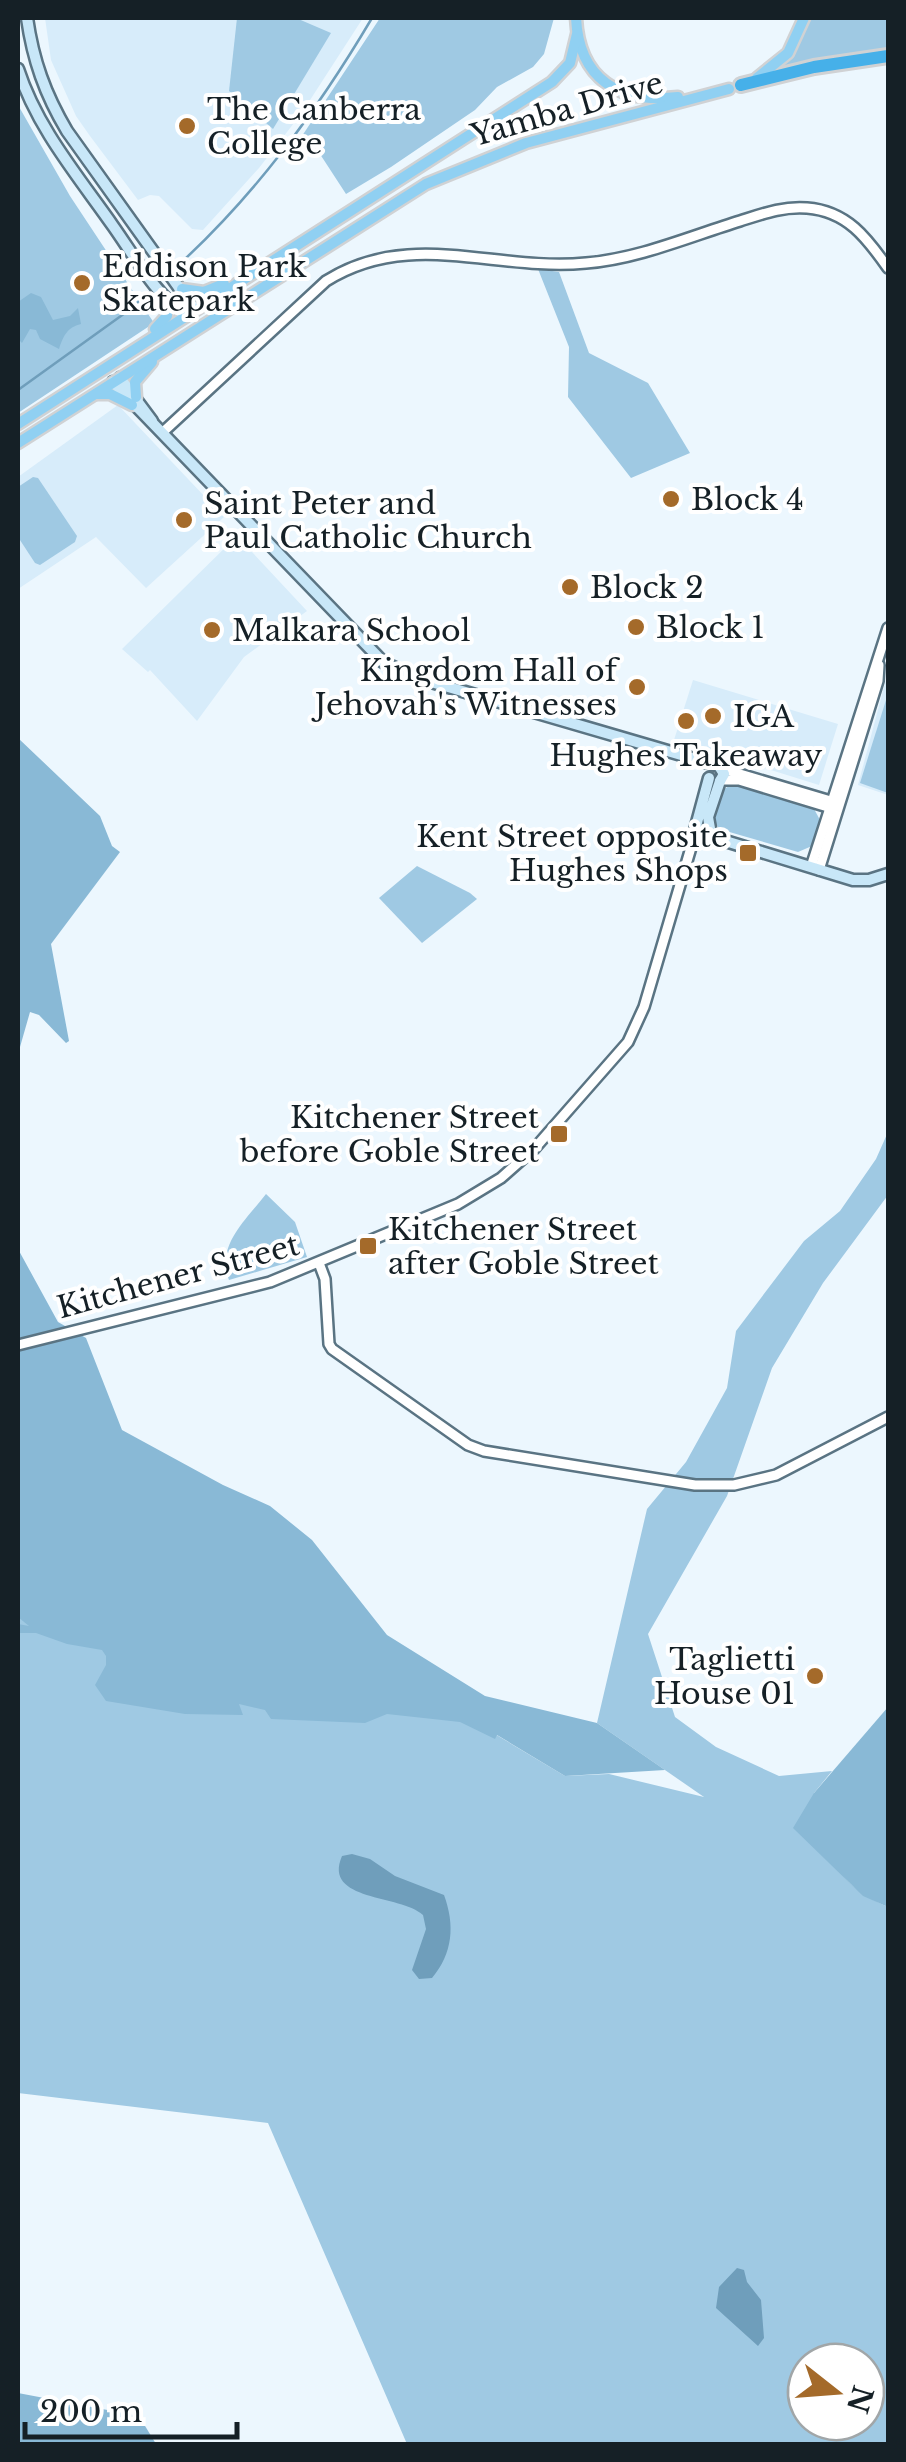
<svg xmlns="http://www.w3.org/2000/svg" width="906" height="2462" viewBox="0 0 906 2462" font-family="'Libre Baskerville',serif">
	<rect width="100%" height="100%" fill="#ecf7fe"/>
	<!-- built -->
	<g fill="#d7ecfa">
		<polygon points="45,18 363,18 301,114 259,168 203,230 192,229 159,196 150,195 138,200 90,136 76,116 51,60"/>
		<polygon points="118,405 224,517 146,588 96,537 18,589 18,477"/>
		<polygon points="237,536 307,611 244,657 197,721 150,670 148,672 122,649"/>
		<polygon points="888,672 888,795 858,785"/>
		<polygon points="693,680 838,724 819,785 674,740"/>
	</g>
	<!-- green -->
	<g fill="#9fc9e3" fill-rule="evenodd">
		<polygon points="237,18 296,18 331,33 273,129 229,91"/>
		<polygon points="380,18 554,18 544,54 533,67 497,87 475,110 391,167 346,194 318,151 302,136"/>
		<polygon points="806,18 888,18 888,52 769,73"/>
		<polygon points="18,105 70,196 154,323 18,413"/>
		<polygon points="538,269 559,272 589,353 648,383 690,453 631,478 568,397 569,347"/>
		<polygon points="33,477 38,478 77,536 75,542 40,565 35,563 18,537 18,487"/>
		<polygon points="886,700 888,701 888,793 860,783"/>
		<polygon points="734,783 813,807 820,820 812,846 798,852 719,829 712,816 721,791"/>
		<polygon points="417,866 470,893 477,899 422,943 379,898"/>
		<path d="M888,1132V1195L823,1283L772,1368L727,1496L648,1634L675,1717L716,1747L779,1776L832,1771L814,1793C828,1850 829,1881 888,1907V2444H407L268,2123L18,2093V1593L423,1691L565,1776L609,1774L704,1797L597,1723L647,1509L686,1462L727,1388L736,1331L804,1241L840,1211L876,1159ZM806,2362H866V2422H806Z"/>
		<path d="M266,1194L295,1222L307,1257L229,1280C215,1246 247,1219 266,1194Z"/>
	</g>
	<!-- forest -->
	<g fill="#89b9d6">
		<path d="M31,293L41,297L53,320L70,316L78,308L81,324C67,327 63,337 59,349L40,339L36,330L30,329L22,343L18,339V302Z"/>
		<polygon points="18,738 100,816 112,846 120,852 51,944 69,1041 66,1043 39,1015 30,1012 18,1054"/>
		<polygon points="18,1249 58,1322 86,1338 122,1430 223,1485 270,1506 312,1540 387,1635 485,1696 597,1723 665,1770 565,1776 497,1735 495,1739 460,1722 387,1714 365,1723 271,1719 265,1710 239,1704 243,1715 185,1714 106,1701 95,1685 106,1665 106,1656 102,1650 67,1644 36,1633 18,1633 18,1624 29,1626 18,1617"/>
		<polygon points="888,1707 888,1907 863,1896 793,1828 814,1793"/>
		<polygon points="18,2393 139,2416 156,2444 18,2444"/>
	</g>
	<!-- water -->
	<g fill="#6f9ebb">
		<path d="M352,1854L370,1859L395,1876L444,1895C455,1925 453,1953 432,1978L419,1979L412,1970L426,1929L423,1915C401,1894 322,1902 342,1856Z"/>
		<polygon points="737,2268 744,2270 747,2282 761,2300 764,2338 758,2346 716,2308 719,2287"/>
	</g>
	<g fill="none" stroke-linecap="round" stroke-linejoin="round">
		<!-- stream -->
		<g stroke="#6f9ebb" stroke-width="2.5">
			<path d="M173,270C254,197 317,111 372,18"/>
			<polyline points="18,390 132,308 153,289"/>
		</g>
		<!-- tertiary casing -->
		<g stroke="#5a7483" stroke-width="14">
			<g id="tertiary">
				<path d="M163,432L326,281C410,228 496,272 586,263C638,259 691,236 740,221C762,214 783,206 807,208C847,211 867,238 888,268"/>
				<polyline points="723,769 834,802"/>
				<polyline points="722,780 739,780 831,808"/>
				<polyline points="811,867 888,628"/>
				<polyline points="819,870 878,681 879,665"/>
				<polyline points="319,1263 325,1279 329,1344 332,1349 468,1445 484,1451 695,1485 734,1485 776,1475 888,1417"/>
				<polyline points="18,1345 270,1282 458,1204 501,1178 535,1148 628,1042 644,1007 695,834"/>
			</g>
		</g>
		<!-- secondary casing -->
		<g stroke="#5a7483" stroke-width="15">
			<g id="secondary">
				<path d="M27,18C33,60 45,94 67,131L195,310"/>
				<path d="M18,69C37,128 78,176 113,226C135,257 155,294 186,316"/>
				<polyline points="120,378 152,421"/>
				<polyline points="113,382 383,662 414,677 719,766 724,774 720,781"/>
				<polyline points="709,778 695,830 700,839 711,834 708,817 720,781"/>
				<polyline points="709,836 853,880 869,880 888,874"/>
			</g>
		</g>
		<!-- primary casing -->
		<g stroke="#d0d2d4" stroke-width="15">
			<g id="primary">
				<path d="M576,18C579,79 619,104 678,97"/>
				<polyline points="757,78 788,53 804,18"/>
				<polyline points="182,289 204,292 224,284"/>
				<polyline points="155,329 167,316 167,300"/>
				<polyline points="96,394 110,394 132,405"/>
				<polyline points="136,397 135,382 152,362"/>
				<polyline points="18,424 552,82 570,63 577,34"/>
				<polyline points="18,443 426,184 526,143 729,89"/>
			</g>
		</g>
		<!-- motorway casing -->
		<g stroke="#d0d2d4" stroke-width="18">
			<polyline id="motorway" points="741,85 814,67 888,56"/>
		</g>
		<!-- tertiary -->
		<use href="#tertiary" stroke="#fff" stroke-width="9"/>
		<!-- secondary -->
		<use href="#secondary" stroke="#c8e7f8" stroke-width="10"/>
		<!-- primary -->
		<use href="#primary" stroke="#90d0f2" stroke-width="10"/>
		<!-- motorway -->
		<use href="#motorway" stroke="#46b0e9" stroke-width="12"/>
	</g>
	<!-- markers -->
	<g fill="#a46a2a" stroke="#fff" stroke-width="4">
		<circle cx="187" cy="126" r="10"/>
		<circle cx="82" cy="283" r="10"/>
		<circle cx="671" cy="499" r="10"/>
		<circle cx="184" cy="520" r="10"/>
		<circle cx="570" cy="587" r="10"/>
		<circle cx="636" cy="627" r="10"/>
		<circle cx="212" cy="630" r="10"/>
		<circle cx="637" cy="687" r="10"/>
		<circle cx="713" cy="716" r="10"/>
		<circle cx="686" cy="721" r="10"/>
		<rect x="738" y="843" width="20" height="20" rx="5"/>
		<rect x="549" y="1124" width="20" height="20" rx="5"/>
		<rect x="358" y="1236" width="20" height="20" rx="5"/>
		<circle cx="815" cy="1676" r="10"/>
	</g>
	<g text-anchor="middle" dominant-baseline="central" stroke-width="8" stroke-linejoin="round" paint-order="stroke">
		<!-- poi labels -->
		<g font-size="30" fill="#152026" stroke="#fff" text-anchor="start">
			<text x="207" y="109">The Canberra<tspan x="207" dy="34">College</tspan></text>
			<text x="102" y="266">Eddison Park<tspan x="102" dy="34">Skatepark</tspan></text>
			<text x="691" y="499">Block 4</text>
			<text x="204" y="503">Saint Peter and<tspan x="204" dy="34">Paul Catholic Church</tspan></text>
			<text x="590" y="587">Block 2</text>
			<text x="656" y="627">Block 1</text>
			<text x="232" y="630">Malkara School</text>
			<text x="617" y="670" text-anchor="end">Kingdom Hall of<tspan x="617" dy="34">Jehovah's Witnesses</tspan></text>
			<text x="733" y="716">IGA</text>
			<text x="686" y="755" text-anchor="middle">Hughes Takeaway</text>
			<text x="728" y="836" text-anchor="end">Kent Street opposite<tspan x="728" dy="34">Hughes Shops</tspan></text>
			<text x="539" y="1117" text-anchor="end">Kitchener Street<tspan x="539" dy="34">before Goble Street</tspan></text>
			<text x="388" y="1229">Kitchener Street<tspan x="388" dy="34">after Goble Street</tspan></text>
			<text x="795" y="1659" text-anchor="end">Taglietti<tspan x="795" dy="34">House 01</tspan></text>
		</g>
		<!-- street labels -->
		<g font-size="30" fill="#152026" stroke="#fff">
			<text transform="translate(567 109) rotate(-16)">Yamba Drive</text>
			<text transform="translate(178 1276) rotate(-15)">Kitchener Street</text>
		</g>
	</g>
	<!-- border -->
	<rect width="906" height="2462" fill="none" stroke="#152026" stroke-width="40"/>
	<!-- north arrow -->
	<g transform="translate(836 2392) rotate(107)"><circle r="48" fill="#ffffff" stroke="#a1a6a8" stroke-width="2.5"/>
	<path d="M0-8L18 38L0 25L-18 38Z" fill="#a46a2a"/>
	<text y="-15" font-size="28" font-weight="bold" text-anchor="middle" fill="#152026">N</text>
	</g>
	<!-- scale -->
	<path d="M25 2422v15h212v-15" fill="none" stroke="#152026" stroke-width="5"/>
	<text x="40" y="2422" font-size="30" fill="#152026" stroke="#ffffff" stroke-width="8" paint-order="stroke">200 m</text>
</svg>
